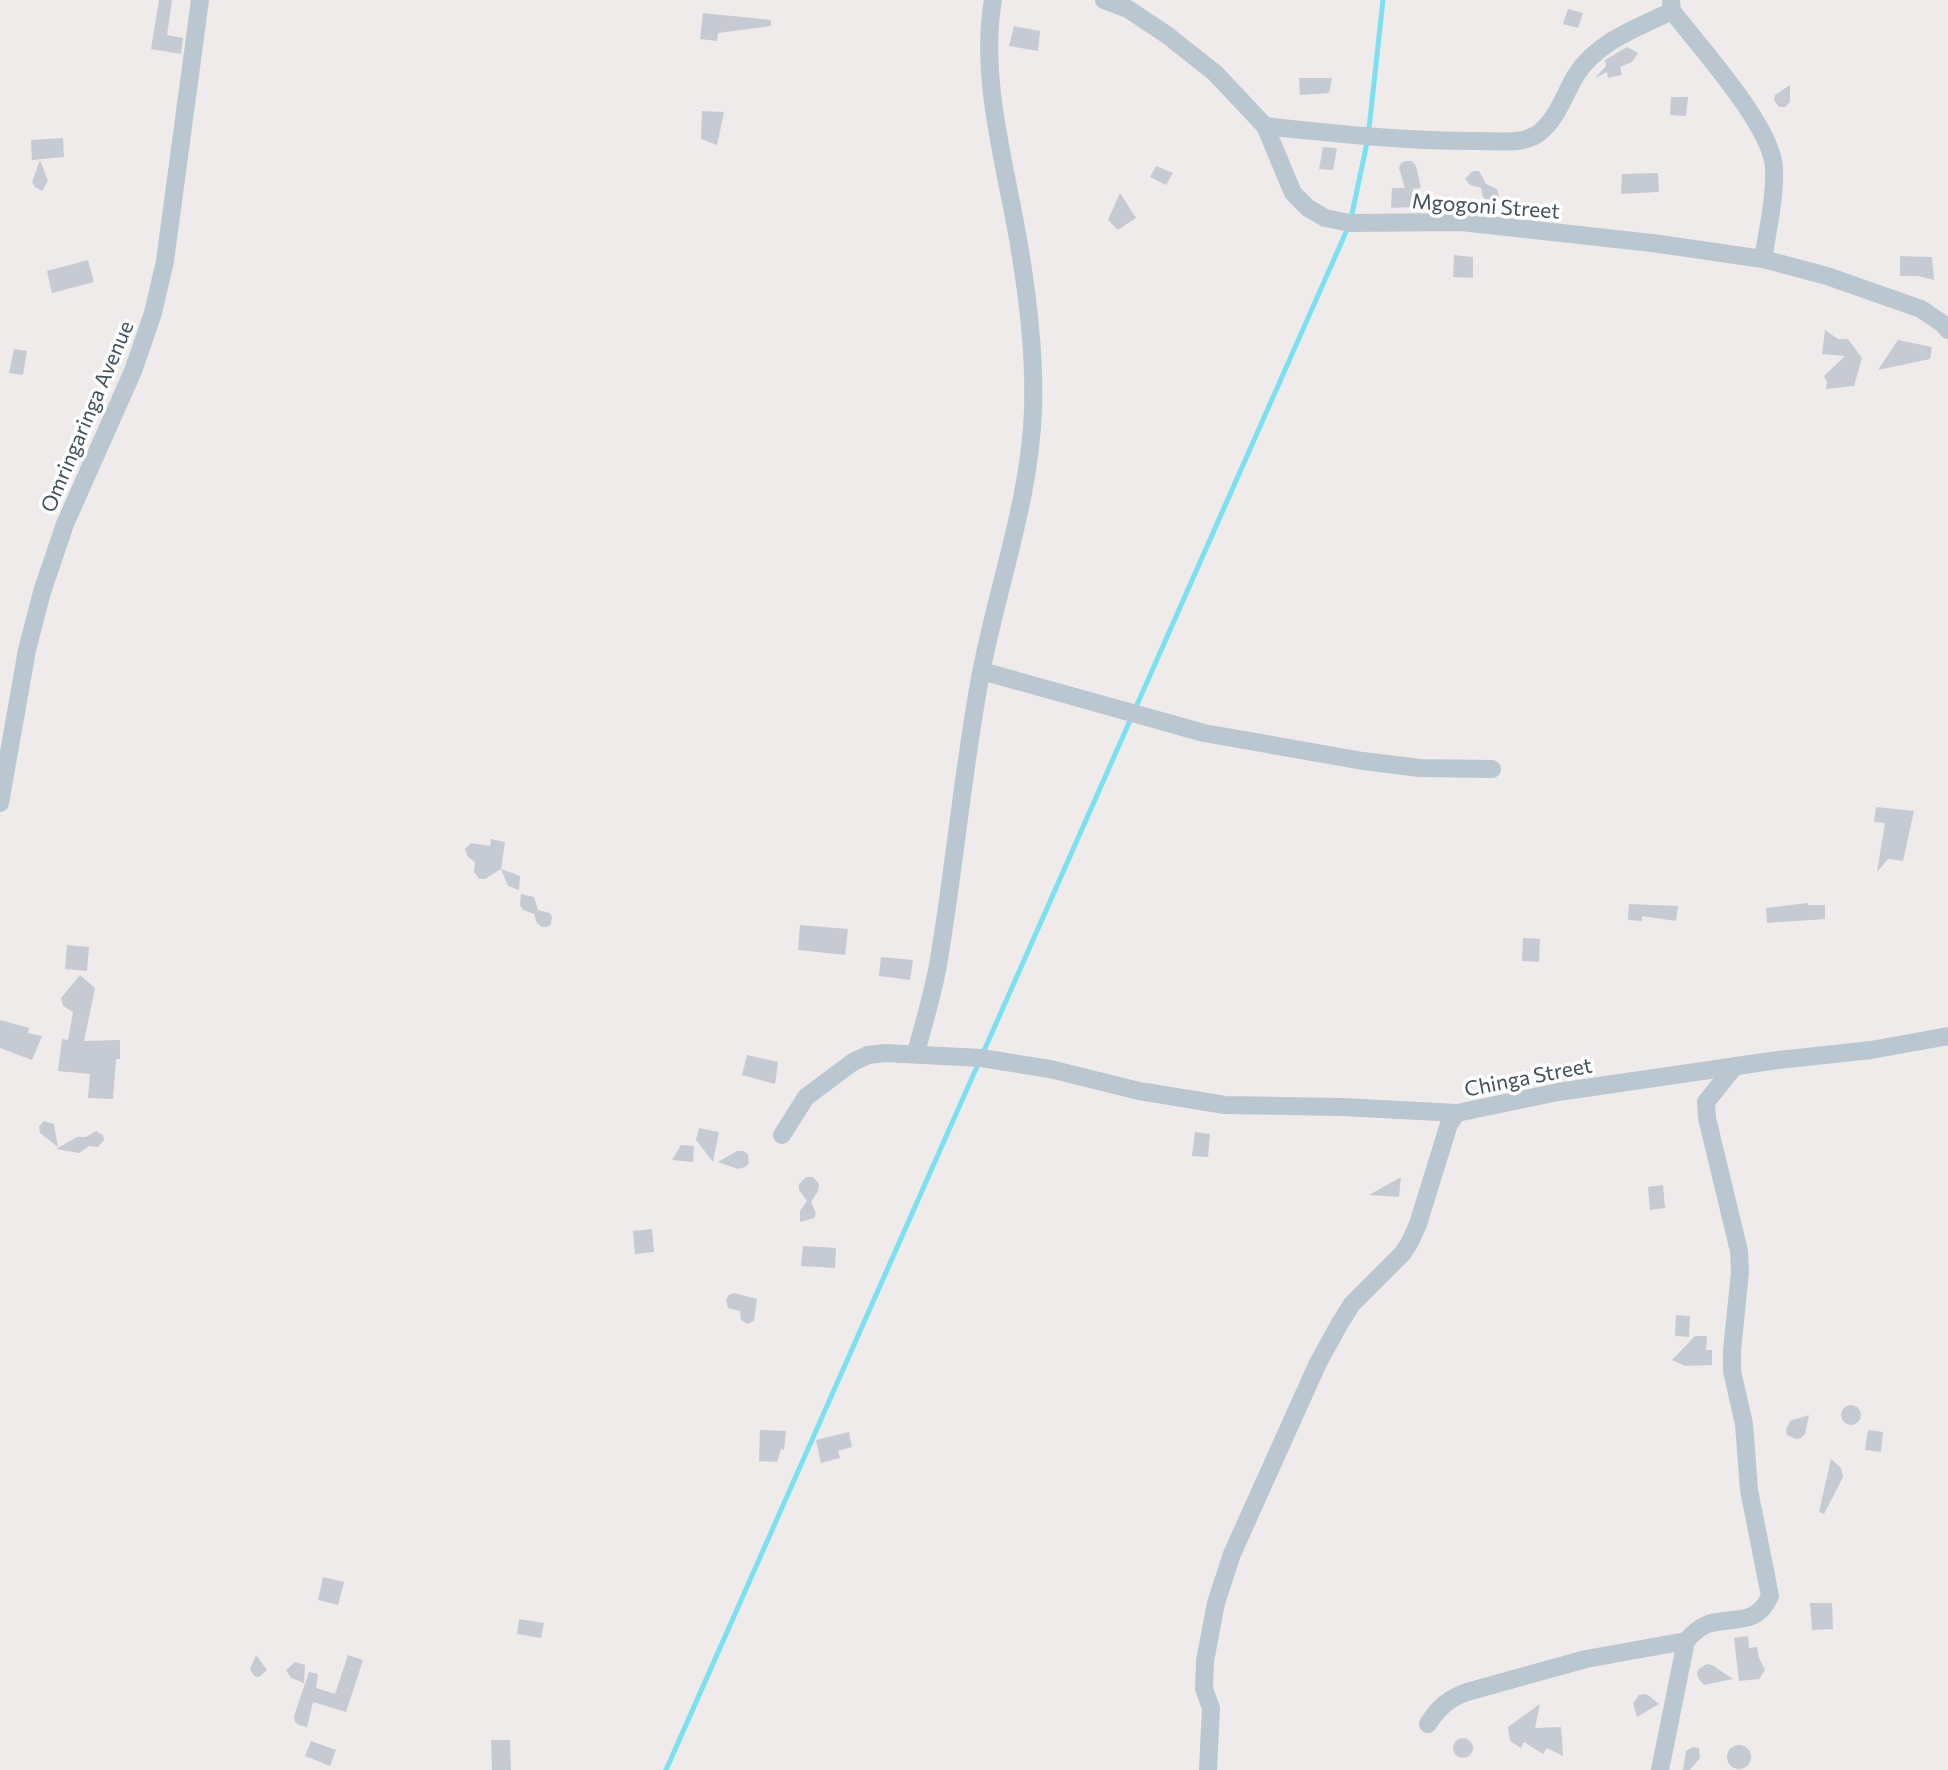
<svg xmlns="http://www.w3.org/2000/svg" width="1948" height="1770" viewBox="0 0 1948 1770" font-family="Commissioner,sans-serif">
	<rect width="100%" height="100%" fill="#efebeb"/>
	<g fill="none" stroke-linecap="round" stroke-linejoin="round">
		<!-- stream -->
		<g stroke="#7ce0f3" stroke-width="5">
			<polyline points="983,1053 1350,223 1368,138 1383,0"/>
			<polyline points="666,1770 979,1062"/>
		</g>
	</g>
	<!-- building -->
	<g fill="#c6cad2">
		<polygon points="159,0 172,0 167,35 183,38 181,54 151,49"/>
		<polygon points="1568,9 1583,13 1578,28 1563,24"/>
		<polygon points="703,13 771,20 771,26 718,33 717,41 700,39"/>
		<polygon points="1014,26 1040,31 1038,51 1009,46"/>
		<polygon points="1627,47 1638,53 1632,62 1620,67 1622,75 1608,78 1607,72 1595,78 1606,66 1605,60"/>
		<polygon points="1299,78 1332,78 1329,93 1300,95"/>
		<polygon points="1790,85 1790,102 1785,107 1779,107 1774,100 1775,95"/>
		<polygon points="1671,97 1688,97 1686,116 1670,115"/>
		<polygon points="702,111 724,112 717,145 701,139"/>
		<polygon points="63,138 64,157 32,160 31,140"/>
		<polygon points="1323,147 1337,148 1333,170 1319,169"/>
		<polygon points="40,160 48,181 42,191 35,187 32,182"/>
		<polygon points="1406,161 1412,161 1416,166 1421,188 1413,189 1413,207 1391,208 1392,188 1405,188 1399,168 1401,163"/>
		<polygon points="1156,166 1173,173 1166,185 1150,177"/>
		<polygon points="1473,171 1479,171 1486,184 1497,189 1499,196 1496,200 1488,201 1483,197 1481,188 1470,185 1465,179"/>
		<polygon points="1658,173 1659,192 1621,194 1622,174"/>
		<polygon points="1120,193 1136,218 1118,230 1108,220"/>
		<polygon points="1454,255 1473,257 1473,278 1453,277"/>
		<polygon points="1900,256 1932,257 1934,280 1918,276 1900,276"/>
		<polygon points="88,260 94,282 52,293 47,271"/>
		<polygon points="1825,330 1838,339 1848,339 1862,358 1854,386 1826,389 1827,382 1824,376 1845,356 1822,354"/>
		<polygon points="1898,340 1932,347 1930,359 1878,370"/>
		<polygon points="14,349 27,351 23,375 9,373"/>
		<polygon points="1876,807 1914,811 1903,861 1888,859 1877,872 1885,823 1874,822"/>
		<polygon points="491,839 505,842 501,869 485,879 479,879 474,872 475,862 468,857 465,849 471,843 490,846"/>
		<polygon points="501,869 520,876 519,890 508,886"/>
		<polygon points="521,894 534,897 538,910 550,913 552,917 551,924 547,927 542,927 537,923 534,914 523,910 520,905"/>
		<polygon points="1808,903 1808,905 1825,905 1825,919 1767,923 1766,908"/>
		<polygon points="1629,904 1678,906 1676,921 1642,916 1642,921 1628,920"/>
		<polygon points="800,925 848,929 845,955 798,950"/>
		<polygon points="1523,938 1540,939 1539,962 1522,961"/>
		<polygon points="67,945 89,947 87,971 65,969"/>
		<polygon points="881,957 913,960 910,980 879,976"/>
		<polygon points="80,975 95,988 84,1041 120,1040 120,1059 116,1059 113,1099 88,1098 90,1074 58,1071 62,1039 68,1040 73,1012 63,1006 61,998"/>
		<polygon points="0,1020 29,1028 28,1033 42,1036 32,1060 0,1048"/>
		<polygon points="747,1055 778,1062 775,1084 742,1075"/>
		<polygon points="44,1121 54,1124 58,1147 40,1133 39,1127"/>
		<polygon points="699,1128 719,1132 713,1162 696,1140"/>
		<polygon points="96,1131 103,1135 104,1140 98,1147 89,1146 79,1153 56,1149 77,1137 86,1137"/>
		<polygon points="1195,1132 1210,1134 1208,1157 1192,1156"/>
		<polygon points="681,1145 694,1146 693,1162 672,1160"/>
		<polygon points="737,1151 743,1151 748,1154 749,1163 745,1167 738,1169 718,1162"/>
		<polygon points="806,1177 813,1177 819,1184 818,1191 811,1202 816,1213 814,1218 800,1222 800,1211 807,1201 799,1190 799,1184"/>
		<polygon points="1401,1177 1399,1197 1369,1195"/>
		<polygon points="1663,1185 1665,1208 1650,1210 1648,1187"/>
		<polygon points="652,1229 654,1252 635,1254 633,1231"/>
		<polygon points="803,1246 836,1248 835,1268 801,1266"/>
		<polygon points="734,1293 757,1299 754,1321 747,1324 741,1320 740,1311 728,1308 726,1300 729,1295"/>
		<polygon points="1676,1315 1690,1316 1689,1337 1675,1336"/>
		<polygon points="1695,1336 1707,1336 1706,1350 1712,1350 1712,1365 1685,1366 1672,1360"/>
		<circle cx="1851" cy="1415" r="10"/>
		<polygon points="1809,1415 1805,1434 1801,1438 1796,1439 1787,1435 1786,1430 1790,1421"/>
		<polygon points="760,1430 786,1431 784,1450 781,1449 777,1462 759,1461"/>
		<polygon points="1868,1430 1883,1432 1881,1452 1865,1450"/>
		<polygon points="849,1432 852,1447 838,1451 840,1458 821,1463 816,1440"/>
		<polygon points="1831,1459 1841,1468 1843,1477 1824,1514 1819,1512"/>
		<polygon points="323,1577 344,1582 338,1605 318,1600"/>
		<polygon points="1810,1603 1832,1603 1833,1629 1812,1630"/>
		<polygon points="519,1619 544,1623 541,1638 517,1634"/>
		<polygon points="1748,1636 1749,1648 1757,1647 1759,1658 1765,1670 1759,1679 1739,1681 1734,1638"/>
		<polygon points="256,1655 267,1670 259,1677 254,1676 250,1669"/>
		<polygon points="348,1655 363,1660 346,1712 313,1702 307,1727 299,1725 295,1722 294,1716 309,1672 318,1674 316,1688 335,1694"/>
		<polygon points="295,1662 305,1665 304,1683 291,1678 286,1670"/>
		<polygon points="1707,1664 1712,1665 1733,1679 1704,1685 1698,1678 1697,1673 1699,1669"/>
		<polygon points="1643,1694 1648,1695 1659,1704 1637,1717 1633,1703 1639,1695"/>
		<polygon points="1540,1704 1535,1728 1561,1727 1563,1756 1547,1748 1543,1754 1524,1742 1521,1748 1510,1741 1508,1727"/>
		<circle cx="1463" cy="1748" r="10"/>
		<polygon points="491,1740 510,1740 511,1770 492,1770"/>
		<polygon points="311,1741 336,1750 330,1766 305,1756"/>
		<circle cx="1739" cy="1757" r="12"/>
		<polygon points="1693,1747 1699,1748 1700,1758 1690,1770 1683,1770 1686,1751"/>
	</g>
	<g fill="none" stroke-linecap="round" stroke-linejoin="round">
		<!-- minor -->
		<g stroke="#bac7d0" stroke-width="18">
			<polyline points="1104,0 1128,9 1167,35 1215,73 1265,126 1293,193 1308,208 1325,218 1350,223 1461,222 1652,243 1763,259 1827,276 1921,309 1943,324 1948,330"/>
			<path d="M1671,2L1672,11C1699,46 1772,126 1774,168C1775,198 1768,229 1763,259"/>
			<path d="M1265,126C1336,134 1406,141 1477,141C1497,141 1523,145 1539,133C1558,118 1564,95 1576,75C1598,41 1637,28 1672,11"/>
			<polyline points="982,671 1204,733 1363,761 1420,768 1492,769"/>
			<polyline points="0,803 27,650 42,592 65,524 133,371 153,313 165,261 200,0"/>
			<path d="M916,1053C924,1022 934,991 939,959C955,864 963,768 981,673C998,585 1030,499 1033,410C1035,350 1027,288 1016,228C1003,156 980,74 993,0"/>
			<polyline points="782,1135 806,1097 853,1062 868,1055 885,1053 981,1058 1050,1069 1139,1091 1225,1105 1343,1107 1457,1113"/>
			<path d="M1428,1724C1438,1708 1449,1698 1467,1692L1586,1659L1686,1641"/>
			<polyline points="1208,1770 1211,1708 1204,1689 1205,1661 1216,1603 1232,1554 1318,1363 1340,1323 1352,1304 1403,1253 1410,1242 1418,1224 1449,1124 1457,1113 1558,1092 1778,1060 1871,1050 1948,1036"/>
			<path d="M1660,1770L1686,1641C1692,1634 1698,1628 1708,1624C1734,1616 1756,1627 1770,1596L1749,1490L1744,1424L1732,1371V1350L1740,1272L1739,1251L1707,1118L1706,1102L1735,1066"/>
		</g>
	</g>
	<g text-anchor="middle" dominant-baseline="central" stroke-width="7" stroke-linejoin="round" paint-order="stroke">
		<!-- street labels -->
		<g font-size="21" fill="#42505a" stroke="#fff">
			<text transform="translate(1486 205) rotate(4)">Mgogoni Street</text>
			<text transform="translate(86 416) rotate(-67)">Omringaringa Avenue</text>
			<text transform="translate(1528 1076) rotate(-11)">Chinga Street</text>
		</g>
	</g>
</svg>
